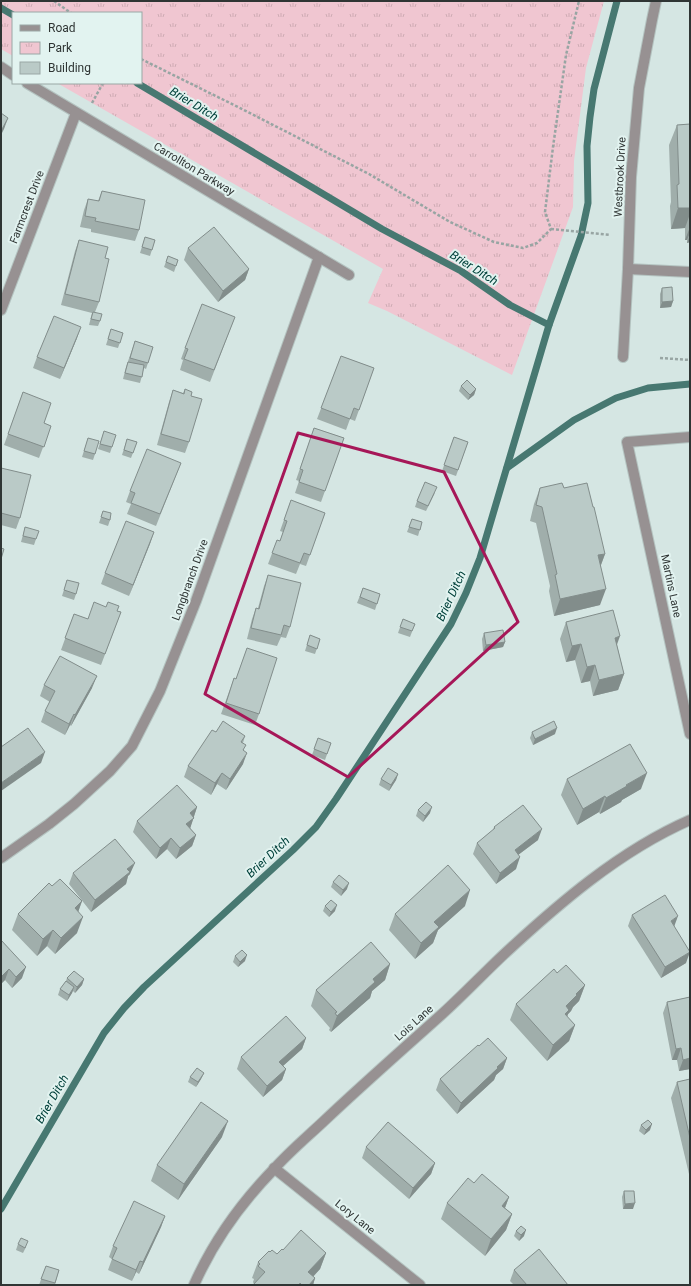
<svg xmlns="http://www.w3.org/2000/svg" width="691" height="1286" viewBox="0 0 691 1286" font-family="Roboto,sans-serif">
	<defs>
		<pattern id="park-tufts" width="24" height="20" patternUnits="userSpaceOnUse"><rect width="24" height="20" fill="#f0c6d1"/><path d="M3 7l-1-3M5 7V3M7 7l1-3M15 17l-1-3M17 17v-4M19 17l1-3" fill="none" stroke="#ceabb4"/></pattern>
	</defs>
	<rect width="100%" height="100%" fill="#d5e6e3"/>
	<!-- park -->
	<polygon fill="url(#park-tufts)" points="1,1 604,1 586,68 574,161 573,207 512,375 387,311 368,303 383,269 57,83 141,83 141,13 13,13 13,56 1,49"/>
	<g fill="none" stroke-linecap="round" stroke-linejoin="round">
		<!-- stream -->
		<g stroke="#477871" stroke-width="7">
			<polyline points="1,8 13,15"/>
			<polyline points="549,325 581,236 588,203 587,146 590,117 594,89 617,1"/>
			<polyline points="507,468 574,420 616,398 648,388 690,384"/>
			<polyline points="1,1209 104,1033 124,1008 144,987 293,850 316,827 336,799 451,624 466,593 480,558 549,325 510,305 461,271 382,229 137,83"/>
		</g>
		<!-- minor casing -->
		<g stroke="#b4c3c0" stroke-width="12">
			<g id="minor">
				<polyline points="1,67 13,75"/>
				<polyline points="27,83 349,275"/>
				<polyline points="628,269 690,272"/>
				<polyline points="1,310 76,113"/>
				<polyline points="623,357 628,269 631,177 639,88 652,20 656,1"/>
				<polyline points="690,437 627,442 690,734"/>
				<polyline points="1,858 49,824 74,804 110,771 132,746 160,691 196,601 319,257"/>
				<polyline points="274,1168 420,1285"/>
				<path d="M194,1285C213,1242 241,1203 274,1169C289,1152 307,1137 324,1121C362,1085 402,1050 441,1015C462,996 481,976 501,957C557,905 619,851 690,820"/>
			</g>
		</g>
		<!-- path -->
		<g stroke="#98a5a3" stroke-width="2.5" stroke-dasharray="3 2" stroke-linecap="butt">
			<polyline points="54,1 71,13"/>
			<polyline points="141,59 238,107 369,174 450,222 494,242 523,248 537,243 551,229 545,212 553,147 566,55 579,1"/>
			<polyline points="92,103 103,83"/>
			<polyline points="551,229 610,235"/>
			<polyline points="660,358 690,360"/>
		</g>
		<!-- minor -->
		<use href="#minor" stroke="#979192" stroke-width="10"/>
	</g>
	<!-- wall -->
	<g fill="#a0aeab">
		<polygon points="690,124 690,242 687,243 687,240 685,240 685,228 671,229 670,206 671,202 669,145 677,125"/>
		<polygon points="102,191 139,230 135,241 91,232 91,229 80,227 84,210 88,199 98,201"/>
		<polygon points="145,237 155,240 150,256 140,253"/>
		<polygon points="79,240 105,258 99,302 95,312 100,321 98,326 89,325 92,313 61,305 75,251"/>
		<polygon points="188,248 249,269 245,280 218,302 184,260"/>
		<polygon points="168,256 178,260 174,272 164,267"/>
		<polygon points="662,288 673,301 671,307 660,308 660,294"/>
		<polygon points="235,317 210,382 180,370 183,360 181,359 185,348"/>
		<polygon points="111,329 123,333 118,348 106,345"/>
		<polygon points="77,338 60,379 33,368 37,357"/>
		<polygon points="135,341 153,347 146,369 144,368 140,383 123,379 126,367"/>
		<polygon points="341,356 374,368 355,421 350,419 346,430 317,419"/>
		<polygon points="461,386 476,389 474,395 468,400 459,391"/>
		<polygon points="185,389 191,396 189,442 185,453 157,445 169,402 173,390 183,393"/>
		<polygon points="23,392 44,423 51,426 39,458 4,445"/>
		<polygon points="314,428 344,438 321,502 295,493 299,481 296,480"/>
		<polygon points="104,431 112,447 110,453 98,449"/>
		<polygon points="454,437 468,442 456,476 442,471"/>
		<polygon points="88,438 95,454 93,460 82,457"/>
		<polygon points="127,439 137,442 131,458 122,455"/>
		<polygon points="181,463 156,526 127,514 131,504 126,502 130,491"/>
		<polygon points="1,468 20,518 16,529 1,525"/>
		<polygon points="540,488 564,488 605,554 601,565 600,605 554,616 549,591 550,586 536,523 530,521 534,504"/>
		<polygon points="435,493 426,511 415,507 417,501"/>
		<polygon points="291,500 325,513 306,566 300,564 296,574 268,564 277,540 280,541 283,532 280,531"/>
		<polygon points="103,511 110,520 108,526 99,523"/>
		<polygon points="412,519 422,522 418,536 407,532"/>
		<polygon points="25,527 36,539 34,545 21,542"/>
		<polygon points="154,532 129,596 101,584 105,573"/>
		<polygon points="268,575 290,627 286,638 281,637 277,646 247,639 252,619 256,608 258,608 264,586"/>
		<polygon points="67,580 76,594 74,600 62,596"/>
		<polygon points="363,588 380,594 375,610 357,603"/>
		<polygon points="117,611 121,612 101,665 61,650 74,614 88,619"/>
		<polygon points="403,619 415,624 410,637 398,633"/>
		<polygon points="566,622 617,645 624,674 618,690 593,696 590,681 581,683 575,660 566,662 560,639"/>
		<polygon points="484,633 505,642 503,647 483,651 482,639"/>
		<polygon points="310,635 320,639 315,654 305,651"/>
		<polygon points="247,648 259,714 255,725 221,714 234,678 236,679"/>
		<polygon points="44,685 92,688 71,726 70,725 65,735 41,722 45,711 50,702 40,696"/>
		<polygon points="216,732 245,736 243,743 244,751 243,764 226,790 217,784 211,795 184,777 188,766"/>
		<polygon points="532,732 555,734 533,745 530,738"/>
		<polygon points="318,738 331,743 325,760 312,755"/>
		<polygon points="398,774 396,780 389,791 379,785 381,779"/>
		<polygon points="567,779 641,789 622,800 621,802 600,814 599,812 577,825 561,795"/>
		<polygon points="197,807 190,828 196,835 192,846 176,859 167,849 156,859 133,832 137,821"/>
		<polygon points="418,810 430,813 423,822 416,816"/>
		<polygon points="494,827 538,840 518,855 516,869 496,884 473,854 477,843 493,830"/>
		<polygon points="73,873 130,874 128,876 126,884 91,912 69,884"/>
		<polygon points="333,882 347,889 341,896 331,887"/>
		<polygon points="52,886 82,901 78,912 77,933 55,954 47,946 37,956 12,930 18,914"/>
		<polygon points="325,906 335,911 329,917 323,911"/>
		<polygon points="465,906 438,930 433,943 415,959 389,930 395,914"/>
		<polygon points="632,915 674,927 686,963 661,978 628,926"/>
		<polygon points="1,940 22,978 12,988 5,980 1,984"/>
		<polygon points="235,956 245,961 238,967 233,962"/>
		<polygon points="390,964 385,980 372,991 370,998 331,1032 329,1030 330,1028 311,1006 316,990"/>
		<polygon points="557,973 585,985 579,1001 573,1007 571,1011 568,1014 567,1017 575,1025 569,1041 547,1061 510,1020 516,1004"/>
		<polygon points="67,978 84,979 82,985 75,993 73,991 72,993 67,1001 58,995 60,989 66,981"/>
		<polygon points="690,997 690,1069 679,1071 677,1060 672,1060 663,1013 667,1002"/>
		<polygon points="306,1038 302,1049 283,1066 286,1069 282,1080 263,1097 237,1069 241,1057"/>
		<polygon points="479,1046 507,1058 503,1069 496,1075 494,1080 457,1114 436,1090 440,1079"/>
		<polygon points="204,1073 201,1079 196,1087 188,1082 190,1077"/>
		<polygon points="690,1079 690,1174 689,1174 671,1098 677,1082"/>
		<polygon points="641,1125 650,1130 644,1135 639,1131"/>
		<polygon points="222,1137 178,1200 151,1181 157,1165"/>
		<polygon points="366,1147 435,1163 431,1174 409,1199 362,1158"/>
		<polygon points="474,1183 509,1197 505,1208 512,1214 506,1230 485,1256 441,1219 447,1203"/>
		<polygon points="624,1191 633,1209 623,1209 622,1197"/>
		<polygon points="165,1216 161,1227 139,1274 136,1272 132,1281 108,1270 112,1259 109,1257 113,1246"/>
		<polygon points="516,1231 524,1236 519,1241 514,1236"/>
		<polygon points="18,1244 26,1247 23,1253 16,1250"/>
		<polygon points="283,1250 326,1253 320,1269 313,1277 315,1278 313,1285 253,1285 254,1284 253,1282 254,1279 252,1278 258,1262 270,1252 277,1254"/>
		<polygon points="46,1266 59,1270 55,1285 39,1285"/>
		<polygon points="514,1270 568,1285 514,1285 510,1281"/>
	</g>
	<!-- shaded-wall -->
	<g fill="#828d8b">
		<polygon points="8,118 4,129 1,135 1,131"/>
		<polygon points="678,208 690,208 690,214 685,228 671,229"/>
		<polygon points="690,227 690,233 687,240 685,240"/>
		<polygon points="690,235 690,242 687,243"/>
		<polygon points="249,269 245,280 218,302 223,291"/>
		<polygon points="673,301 671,307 660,308 662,302"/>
		<polygon points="81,327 77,338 60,379 64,368"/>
		<polygon points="476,389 474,395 468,400 470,395"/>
		<polygon points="154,532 150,544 129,596 133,585"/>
		<polygon points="605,554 599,570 598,555"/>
		<polygon points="606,589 600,605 554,616 560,599"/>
		<polygon points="620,636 614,653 615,638"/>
		<polygon points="505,642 503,647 483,651 486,645"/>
		<polygon points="581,644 575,660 566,662 572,646"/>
		<polygon points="595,665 590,681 581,683 587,667"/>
		<polygon points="624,674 618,690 593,696 599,680"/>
		<polygon points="97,676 92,688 71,726 75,715"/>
		<polygon points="74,714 70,725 65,735 69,724"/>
		<polygon points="557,728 555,734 533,745 535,739"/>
		<polygon points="45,752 41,763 1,791 1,783"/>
		<polygon points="247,753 243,764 226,790 230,779"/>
		<polygon points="222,773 217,784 211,795 215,783"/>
		<polygon points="647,773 641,789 622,800 621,802 600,814 606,798 626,785"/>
		<polygon points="398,774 396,780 389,791 391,785"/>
		<polygon points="605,796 599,812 577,825 583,809"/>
		<polygon points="197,807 190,829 182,835 190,813"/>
		<polygon points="432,807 430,813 423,822 425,816"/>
		<polygon points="542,829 538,840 510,861 515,850"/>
		<polygon points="196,835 192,846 176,859 180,848"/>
		<polygon points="171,838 167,849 156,859 160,848"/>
		<polygon points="520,857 516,869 496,884 500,873"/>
		<polygon points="135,863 130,874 128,876 126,884 91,912 95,900 127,869"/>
		<polygon points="349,883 347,889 341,896 343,890"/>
		<polygon points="470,890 465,906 438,930 433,943 415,959 421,943 434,922"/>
		<polygon points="82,901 76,918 75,908"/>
		<polygon points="337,905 335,911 329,917 331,912"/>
		<polygon points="678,916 674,927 671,921"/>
		<polygon points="83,917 77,933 55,954 61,938"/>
		<polygon points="53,930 47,946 37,956 43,939"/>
		<polygon points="690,952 686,963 661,978 665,967"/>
		<polygon points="247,955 245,961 238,967 240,962"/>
		<polygon points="390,964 385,980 372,991 370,998 331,1032 337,1016 373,979"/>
		<polygon points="26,967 22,978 12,988 16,977"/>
		<polygon points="9,969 5,980 1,984 1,977"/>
		<polygon points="84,979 82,985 75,993 77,987"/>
		<polygon points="585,985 579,1001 573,1007 571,1011 568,1014 564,1026 566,1006 576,994"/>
		<polygon points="74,987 72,993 67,1001 69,995"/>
		<polygon points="575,1025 569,1041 547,1061 553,1045"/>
		<polygon points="306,1038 302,1049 275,1073 279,1062"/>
		<polygon points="681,1048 677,1060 672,1060 676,1049"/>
		<polygon points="507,1058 503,1069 496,1075 494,1080 457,1114 461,1103 497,1067"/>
		<polygon points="690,1058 690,1069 679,1071 683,1060"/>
		<polygon points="286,1069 282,1080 263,1097 267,1086"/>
		<polygon points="204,1073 201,1079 196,1087 198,1082"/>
		<polygon points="228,1121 222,1137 178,1200 184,1184"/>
		<polygon points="652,1124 650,1130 644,1135 646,1130"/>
		<polygon points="435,1163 431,1174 409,1199 413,1188"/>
		<polygon points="509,1197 503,1213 502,1206"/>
		<polygon points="635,1203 633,1209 623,1209 625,1204"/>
		<polygon points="512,1214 506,1230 485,1256 491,1239"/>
		<polygon points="165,1216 161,1227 139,1274 143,1262"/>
		<polygon points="526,1230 524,1236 519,1241 521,1235"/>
		<polygon points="326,1253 320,1269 305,1285 308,1272"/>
		<polygon points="140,1261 136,1272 132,1281 136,1270"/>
		<polygon points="315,1278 313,1285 309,1285"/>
	</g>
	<!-- building -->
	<g fill="#bacac7" stroke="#828d8b">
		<polygon points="1,113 8,118 1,131"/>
		<polygon points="690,124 690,208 678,208 677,185 679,184 677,125"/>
		<polygon points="102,191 145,200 139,230 95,221 96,218 85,216 88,199 99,201"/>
		<polygon points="214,227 249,269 223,291 188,248"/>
		<polygon points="145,237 155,240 152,250 142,247"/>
		<polygon points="79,240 108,247 105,258 109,259 99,302 65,294"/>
		<polygon points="168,256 178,260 176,266 166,262"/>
		<polygon points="672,287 673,301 662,302 662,288"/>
		<polygon points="202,304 235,317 214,370 184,359 188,349 185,348"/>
		<polygon points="93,312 102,314 100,321 91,319"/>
		<polygon points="54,316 81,327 64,368 37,357"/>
		<polygon points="111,329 123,333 120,343 108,339"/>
		<polygon points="135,341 153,347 148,363 130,358"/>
		<polygon points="341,356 374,368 359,410 354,408 350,419 321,408"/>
		<polygon points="128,362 144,365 142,377 125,373"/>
		<polygon points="467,380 476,389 470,395 461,386"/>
		<polygon points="185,389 192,392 191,396 202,399 189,442 161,434 173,390 184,394"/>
		<polygon points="23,392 51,403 44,423 51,426 44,447 8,434"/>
		<polygon points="314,428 344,438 325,491 299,482 303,470 300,469"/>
		<polygon points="104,431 116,435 112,447 100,444"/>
		<polygon points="454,437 468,442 458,470 444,465"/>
		<polygon points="88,438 99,441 95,454 84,451"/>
		<polygon points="127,439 137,442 133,453 124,450"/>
		<polygon points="147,449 181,463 160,514 131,503 135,493 130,491"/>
		<polygon points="1,468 31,475 20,518 1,513"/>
		<polygon points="425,482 437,487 428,506 417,501"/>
		<polygon points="562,483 564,488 587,483 593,507 594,507 605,554 598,555 606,589 560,599 555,575 557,574 542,507 536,505 540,488"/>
		<polygon points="291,500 325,513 310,555 304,553 300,563 272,553 277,540 280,541 287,521 284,520"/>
		<polygon points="103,511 111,513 110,520 101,517"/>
		<polygon points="412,519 422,522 420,530 409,527"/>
		<polygon points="126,521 154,532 133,585 105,573"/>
		<polygon points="25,527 39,531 36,539 23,536"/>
		<polygon points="1,548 4,549 1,559"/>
		<polygon points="268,575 301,583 290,627 284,625 281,635 251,628 256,608 259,609"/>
		<polygon points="67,580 79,583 76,594 64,590"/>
		<polygon points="363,588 380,594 377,604 360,597"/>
		<polygon points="94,602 106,607 108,602 119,606 117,611 121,612 105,654 65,638 74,614 88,619"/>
		<polygon points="613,610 620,636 615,638 624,674 599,680 595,665 587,667 581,644 572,646 566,622"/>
		<polygon points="403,619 415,624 412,631 400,627"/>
		<polygon points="503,630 505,642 486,645 484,633"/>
		<polygon points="310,635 320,639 317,649 307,645"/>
		<polygon points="247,648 277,658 259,714 226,703 234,678 236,679"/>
		<polygon points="60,656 97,676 75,715 74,714 69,724 45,711 55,691 44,685"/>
		<polygon points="223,721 245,736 241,742 246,745 243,750 247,753 230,779 222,773 215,783 188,766 212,730 216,732"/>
		<polygon points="554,721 557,728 535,739 532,732"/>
		<polygon points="28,728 45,752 1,783 1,747"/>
		<polygon points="318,738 331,743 327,754 314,749"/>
		<polygon points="630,744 647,773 626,785 627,786 606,798 605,796 583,809 567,779"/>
		<polygon points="388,768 398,774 391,785 381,779"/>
		<polygon points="177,785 197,807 190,813 194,818 186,824 196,835 180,848 171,838 160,848 137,821"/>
		<polygon points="426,802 432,807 425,816 418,810"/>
		<polygon points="523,805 542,829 515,850 520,857 500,873 477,843 495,828 494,827"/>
		<polygon points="115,839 135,863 127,869 130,872 95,900 73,873"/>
		<polygon points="448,865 470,890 434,922 439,927 421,943 395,914"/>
		<polygon points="339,875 349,883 343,890 333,882"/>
		<polygon points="60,879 82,901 75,908 83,917 61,938 53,930 43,939 18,914 49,883 52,886"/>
		<polygon points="665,895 678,916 671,921 690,952 665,967 632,915"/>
		<polygon points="331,900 337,905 331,912 325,906"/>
		<polygon points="1,940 26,967 16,977 9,969 1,977"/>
		<polygon points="371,942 390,964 373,979 375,982 337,1016 335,1013 337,1012 316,990"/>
		<polygon points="242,950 247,955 240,962 235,956"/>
		<polygon points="566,965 585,985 576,994 577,995 566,1006 569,1010 565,1014 575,1025 553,1045 516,1004 554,969 557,973"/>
		<polygon points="74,971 84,979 77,987 67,978"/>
		<polygon points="66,981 74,987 69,995 60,989"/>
		<polygon points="690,997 690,1058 683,1060 681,1048 676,1049 667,1002"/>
		<polygon points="286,1016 306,1038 279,1062 286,1069 267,1086 241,1057"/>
		<polygon points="488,1038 507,1058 497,1067 498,1068 461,1103 440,1079 478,1045 479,1046"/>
		<polygon points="197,1068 204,1073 198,1082 190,1077"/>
		<polygon points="690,1079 690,1138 677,1082"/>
		<polygon points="201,1102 228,1121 184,1184 157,1165"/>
		<polygon points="648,1120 652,1124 646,1130 641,1125"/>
		<polygon points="388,1122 435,1163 413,1188 366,1147"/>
		<polygon points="482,1174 509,1197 502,1206 512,1214 491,1239 447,1203 468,1178 474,1183"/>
		<polygon points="624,1191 634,1191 635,1203 625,1204"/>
		<polygon points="134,1201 165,1216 143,1262 140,1261 136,1270 112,1259 117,1248 113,1246"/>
		<polygon points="521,1226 526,1230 521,1235 516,1231"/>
		<polygon points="301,1230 326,1253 308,1272 315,1278 309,1285 302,1285 300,1283 299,1285 253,1285 265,1272 258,1266 260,1264 258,1262 269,1251 270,1252 272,1250 277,1254 282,1249 283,1250"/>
		<polygon points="21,1238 28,1241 25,1248 18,1244"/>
		<polygon points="539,1249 568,1285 527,1285 514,1270"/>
		<polygon points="46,1266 59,1270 55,1283 41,1279"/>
	</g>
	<!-- marked area -->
	<path fill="none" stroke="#a61758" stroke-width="3" stroke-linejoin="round" d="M298,433L444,472L518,622L348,777L205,694Z"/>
	<g text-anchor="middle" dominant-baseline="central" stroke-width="4" stroke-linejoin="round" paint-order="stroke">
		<!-- street labels -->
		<g font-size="11" fill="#2f3534" stroke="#e2f3f0">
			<text transform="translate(194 169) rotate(31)">Carrollton Parkway</text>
			<text transform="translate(620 177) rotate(-87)">Westbrook Drive</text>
			<text transform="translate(27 207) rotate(-69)">Farmcrest Drive</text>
			<text transform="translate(190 580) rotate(-70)">Longbranch Drive</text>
			<text transform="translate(671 586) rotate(78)">Martins Lane</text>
			<text transform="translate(414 1023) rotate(-42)">Lois Lane</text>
			<text transform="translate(355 1217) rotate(39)">Lory Lane</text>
		</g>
		<!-- water labels -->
		<g font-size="12" font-style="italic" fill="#00403a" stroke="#e2f3f0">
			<text transform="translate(194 104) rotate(31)">Brier Ditch</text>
			<text transform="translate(474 268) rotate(32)">Brier Ditch</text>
			<text transform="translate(451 596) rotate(-65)">Brier Ditch</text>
			<text transform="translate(268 857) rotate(-43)">Brier Ditch</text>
			<text transform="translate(52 1099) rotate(-60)">Brier Ditch</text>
		</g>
	</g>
	<!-- border -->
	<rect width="691" height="1286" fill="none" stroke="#2f3534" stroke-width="4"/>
	<!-- legend -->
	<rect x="12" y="12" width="130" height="72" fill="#e2f3f0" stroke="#9aa7a5"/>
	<rect x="20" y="25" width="20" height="6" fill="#979192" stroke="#9aa7a5"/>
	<text x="48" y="32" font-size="12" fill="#2f3534">Road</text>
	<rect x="20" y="42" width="20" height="12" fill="url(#park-tufts)" stroke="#9aa7a5"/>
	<text x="48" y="52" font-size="12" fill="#2f3534">Park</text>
	<rect x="20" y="62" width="20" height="12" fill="#bacac7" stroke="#9aa7a5"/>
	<text x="48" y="72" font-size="12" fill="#2f3534">Building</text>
</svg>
